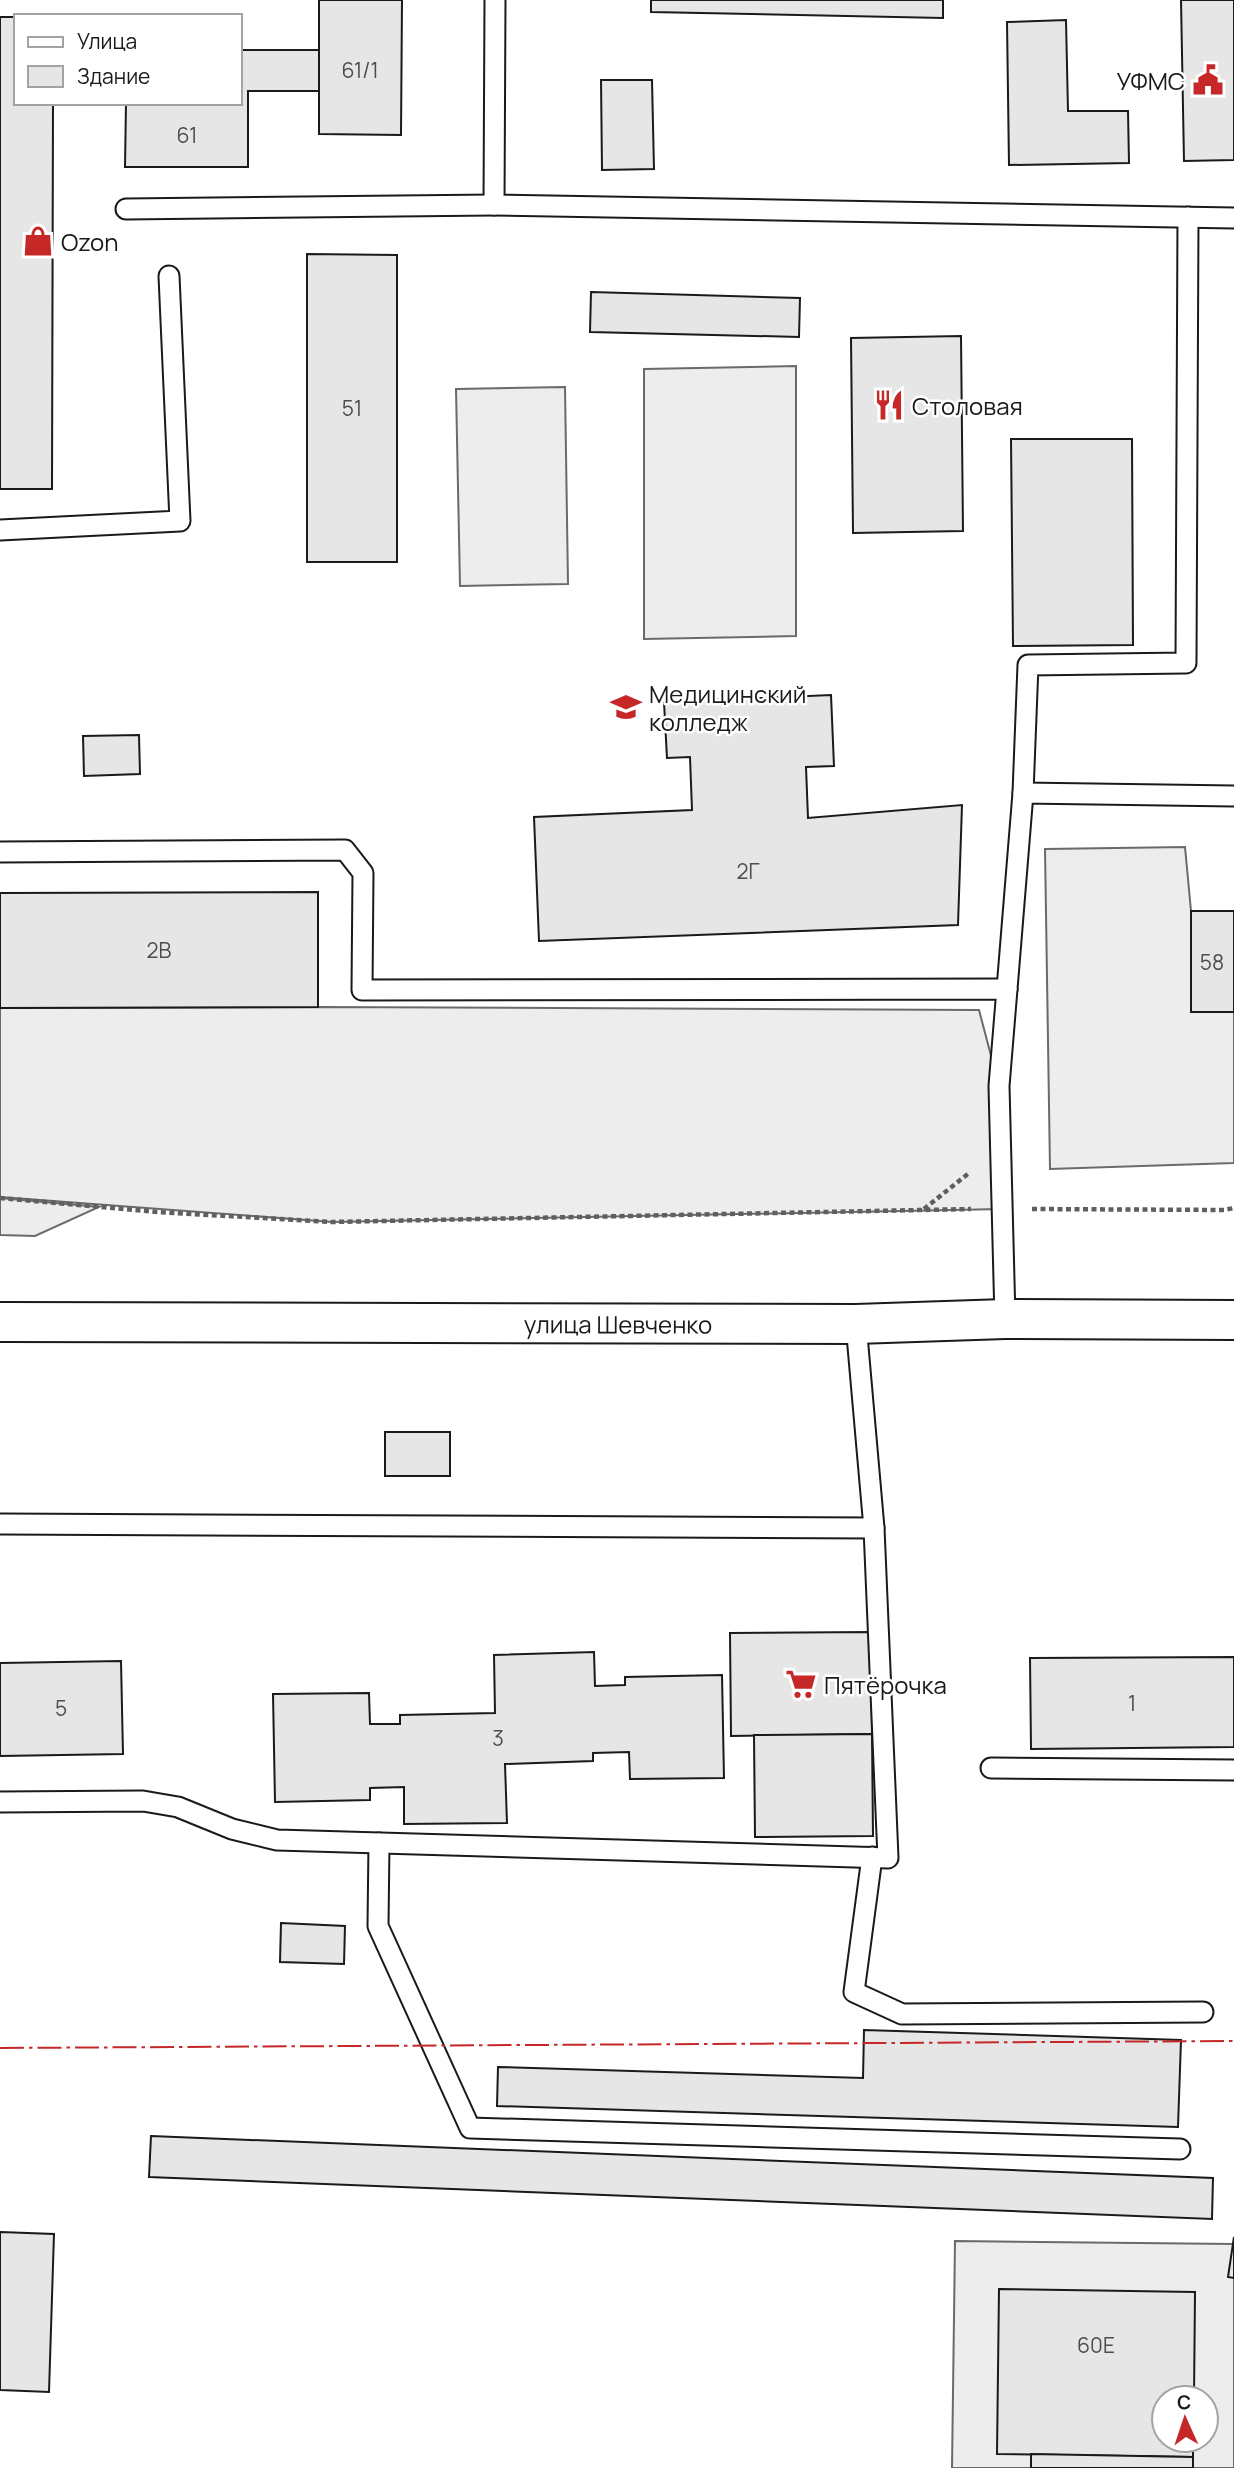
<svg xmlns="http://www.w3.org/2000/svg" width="1234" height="2468" viewBox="0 0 1234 2468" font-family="Manrope,sans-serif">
	<rect width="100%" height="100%" fill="#fff"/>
	<!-- built -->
	<g fill="#ededed" stroke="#6a6a6a" stroke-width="2" fill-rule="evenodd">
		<polygon points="796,366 796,636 644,639 644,369"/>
		<polygon points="565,387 568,584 460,586 456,389"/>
		<polygon points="1185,847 1191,911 1191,1012 1234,1012 1234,1163 1050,1169 1045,849"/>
		<polygon points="318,1007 979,1010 999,1086 1002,1209 332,1222 0,1197 0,1008"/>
		<polygon points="0,1198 99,1207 35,1236 0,1235"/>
		<path d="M955,2241L1234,2244V2468H952ZM1164,2398H1206V2440H1164Z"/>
	</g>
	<!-- building -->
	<g fill="#e6e6e6" stroke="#1a1a1a" stroke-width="2">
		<polygon points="319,0 402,0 401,135 319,134"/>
		<polygon points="651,0 943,0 943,18 651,12"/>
		<polygon points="1181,0 1234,0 1234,160 1184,161"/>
		<polygon points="0,17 16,17 16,103 53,103 52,489 0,489"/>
		<polygon points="1066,20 1068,111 1128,111 1129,163 1009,165 1007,22"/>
		<polygon points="240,50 319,50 319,91 248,91 248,167 125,167 126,103 240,103"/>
		<polygon points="601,80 652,80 654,169 602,170"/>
		<polygon points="307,254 397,255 397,562 307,562"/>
		<polygon points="591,292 800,298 799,337 590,332"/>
		<polygon points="961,336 963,531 853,533 851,338"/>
		<polygon points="1011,439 1132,439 1133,645 1013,646"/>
		<polygon points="831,695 834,766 806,767 808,818 962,805 958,925 539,941 534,817 692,810 690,757 667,758 664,702"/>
		<polygon points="139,735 140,774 84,776 83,736"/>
		<polygon points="318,892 318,1007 0,1008 0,893"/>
		<rect x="1191" y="911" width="43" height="101"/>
		<rect x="385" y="1432" width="65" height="44"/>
		<polygon points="871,1632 872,1734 731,1736 730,1633"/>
		<polygon points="594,1652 595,1686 625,1685 625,1677 722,1675 724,1778 630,1779 629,1752 593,1753 593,1761 505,1764 507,1823 404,1824 404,1787 370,1788 370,1800 275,1802 273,1694 369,1693 370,1724 400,1724 400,1715 495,1713 494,1655"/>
		<polygon points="1234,1657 1234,1747 1031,1749 1030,1658"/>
		<polygon points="121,1661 123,1754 0,1756 0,1663"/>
		<polygon points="872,1734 873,1836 755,1837 754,1735"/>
		<polygon points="281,1923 345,1926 344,1964 280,1962"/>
		<polygon points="864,2030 1181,2040 1178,2127 497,2106 498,2067 863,2078"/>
		<polygon points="151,2136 1213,2178 1212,2219 149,2177"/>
		<polygon points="0,2232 54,2234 49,2392 0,2390"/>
		<polygon points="1234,2237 1234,2278 1228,2277"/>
		<polygon points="999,2289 1195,2292 1194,2398 1164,2398 1164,2440 1193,2440 1193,2457 997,2454"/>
		<polygon points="1031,2454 1193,2457 1193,2468 1031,2468"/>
	</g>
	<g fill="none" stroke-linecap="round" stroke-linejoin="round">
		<!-- service casing -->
		<g stroke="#1a1a1a" stroke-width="23">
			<g id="service">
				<polyline points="495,0 494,205 1234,218"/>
				<polyline points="126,209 494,205"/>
				<polyline points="0,530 180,521 169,276"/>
				<polyline points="1023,793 1028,665 1186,663 1188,217"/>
				<polyline points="0,852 345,850 363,873 362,990 1007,989 999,1086 1005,1319"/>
				<polyline points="1007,989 1023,793 1234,796"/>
				<polyline points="0,1524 874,1528"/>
				<polyline points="991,1768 1234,1770"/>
				<polyline points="0,1802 143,1801 178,1807 232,1829 277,1840 888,1858 874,1528 856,1324"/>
				<polyline points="379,1843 378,1926 470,2128 1180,2149"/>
				<polyline points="872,1857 854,1992 902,2014 1203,2012"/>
			</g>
		</g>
		<!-- primary casing -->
		<g stroke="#1a1a1a" stroke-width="42">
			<g id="primary">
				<path id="s1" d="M0,1322L856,1324L1005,1319L1234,1320"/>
			</g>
		</g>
		<!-- path -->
		<g stroke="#5f5f5f" stroke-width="4.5" stroke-dasharray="5 3.5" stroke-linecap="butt">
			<polyline points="0,1198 157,1212 332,1222 971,1209"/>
			<polyline points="924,1209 969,1173"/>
			<polyline points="1032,1209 1224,1210 1234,1208"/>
		</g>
		<!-- service -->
		<use href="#service" stroke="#fff" stroke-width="19"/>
		<!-- primary -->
		<use href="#primary" stroke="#fff" stroke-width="38"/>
		<!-- power -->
		<polyline stroke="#c62828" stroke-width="2" stroke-dasharray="24 5 3.5 5" stroke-linecap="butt" points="0,2048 1234,2041"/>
	</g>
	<!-- icons -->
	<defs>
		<g id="civic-bare" transform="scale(2.415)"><path d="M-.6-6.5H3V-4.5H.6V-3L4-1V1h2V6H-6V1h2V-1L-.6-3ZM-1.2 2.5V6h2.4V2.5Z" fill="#c62828" stroke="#fff" stroke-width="2.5" paint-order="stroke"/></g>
		<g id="shop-bare" transform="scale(2.415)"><path d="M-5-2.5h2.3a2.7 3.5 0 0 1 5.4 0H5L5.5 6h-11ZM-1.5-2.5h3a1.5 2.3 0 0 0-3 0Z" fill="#c62828" stroke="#fff" stroke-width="2.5" paint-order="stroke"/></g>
		<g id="restaurant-bare" transform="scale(2.415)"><path d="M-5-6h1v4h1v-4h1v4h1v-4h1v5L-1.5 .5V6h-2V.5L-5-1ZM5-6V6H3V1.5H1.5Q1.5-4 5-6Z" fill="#c62828" stroke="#fff" stroke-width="2.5" paint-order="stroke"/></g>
		<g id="university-bare" transform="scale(2.415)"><path d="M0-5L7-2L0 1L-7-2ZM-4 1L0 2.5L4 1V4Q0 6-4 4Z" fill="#c62828" stroke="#fff" stroke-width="2.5" paint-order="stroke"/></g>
		<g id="supermarket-bare" transform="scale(2.415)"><path d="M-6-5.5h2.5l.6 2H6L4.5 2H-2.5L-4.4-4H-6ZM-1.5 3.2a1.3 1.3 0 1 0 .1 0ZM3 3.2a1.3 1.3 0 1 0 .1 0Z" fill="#c62828" stroke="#fff" stroke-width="2.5" paint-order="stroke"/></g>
	</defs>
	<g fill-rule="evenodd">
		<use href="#civic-bare" x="1208" y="80"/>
		<use href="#shop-bare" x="38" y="241"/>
		<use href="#restaurant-bare" x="889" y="405"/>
		<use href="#university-bare" x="626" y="707"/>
		<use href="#supermarket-bare" x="801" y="1684"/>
	</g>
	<g text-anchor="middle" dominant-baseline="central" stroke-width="5" stroke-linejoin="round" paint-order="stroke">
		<!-- number labels -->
		<g font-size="21" fill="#4d4d4d">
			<text x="360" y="70">61/1</text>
			<text x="187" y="135">61</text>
			<text x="352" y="408">51</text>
			<text x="748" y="871">2Г</text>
			<text x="159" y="950">2В</text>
			<text x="1212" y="962">58</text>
			<text x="1132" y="1703">1</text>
			<text x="61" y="1708">5</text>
			<text x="498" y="1738">3</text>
			<text x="1096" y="2345">60Е</text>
		</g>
		<!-- poi labels -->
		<g font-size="24" fill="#1a1a1a" stroke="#fff" text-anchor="start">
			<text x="1185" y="80" text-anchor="end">УФМС</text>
			<text x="61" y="241">Ozon</text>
			<text x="912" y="405">Столовая</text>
			<text x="649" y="693">Медицинский<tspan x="649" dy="28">колледж</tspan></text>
			<text x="824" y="1684">Пятёрочка</text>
		</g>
		<!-- street labels -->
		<g font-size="24" fill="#1a1a1a" stroke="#fff">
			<text stroke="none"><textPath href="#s1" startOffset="618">улица Шевченко</textPath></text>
		</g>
	</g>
	<!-- legend -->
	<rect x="14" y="14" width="228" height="91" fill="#ffffff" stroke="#a3a3a3" stroke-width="2"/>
	<rect x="28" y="37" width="35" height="10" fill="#ffffff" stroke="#a3a3a3" stroke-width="2"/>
	<text x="77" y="49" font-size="21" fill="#1a1a1a">Улица</text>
	<rect x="28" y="66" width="35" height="21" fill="#e6e6e6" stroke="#a3a3a3" stroke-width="2"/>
	<text x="77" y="84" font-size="21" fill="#1a1a1a">Здание</text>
	<!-- north arrow -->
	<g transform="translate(1185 2419) rotate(357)"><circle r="33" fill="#ffffff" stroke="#a3a3a3" stroke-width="2"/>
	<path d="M0-5L12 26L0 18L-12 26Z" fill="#c62828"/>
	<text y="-10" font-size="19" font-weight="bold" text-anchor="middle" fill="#1a1a1a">С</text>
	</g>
</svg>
